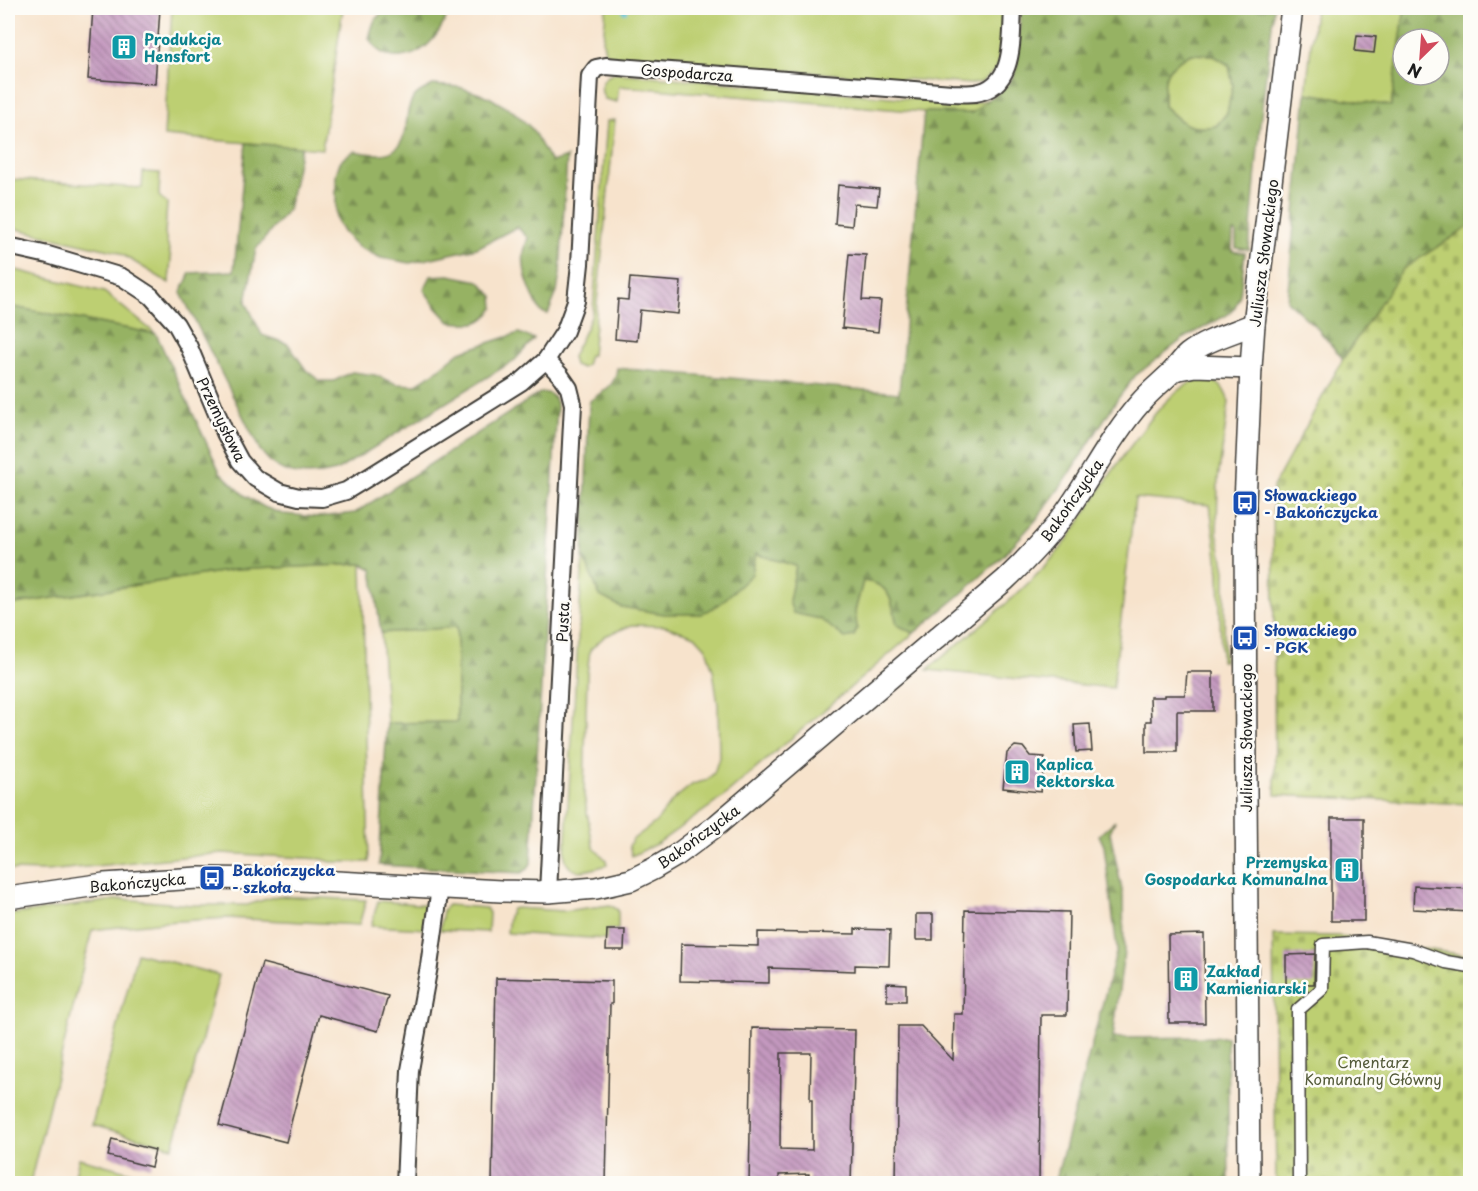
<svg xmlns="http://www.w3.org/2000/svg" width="1478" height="1191" viewBox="0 0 1478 1191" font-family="'Playpen Sans',sans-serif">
	<defs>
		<pattern id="forest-firs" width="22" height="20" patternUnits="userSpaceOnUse" patternTransform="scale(1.5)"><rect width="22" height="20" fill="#96b264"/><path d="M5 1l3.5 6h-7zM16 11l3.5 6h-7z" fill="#7a9052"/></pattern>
		<pattern id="cemetery-stones" width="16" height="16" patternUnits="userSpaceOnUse" patternTransform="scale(1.5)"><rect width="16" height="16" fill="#bdcf72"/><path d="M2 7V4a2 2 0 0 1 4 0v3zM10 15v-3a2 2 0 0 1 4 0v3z" fill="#a2b162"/></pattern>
		<pattern id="building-back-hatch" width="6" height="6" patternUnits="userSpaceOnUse" patternTransform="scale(1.5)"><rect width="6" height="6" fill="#c499bf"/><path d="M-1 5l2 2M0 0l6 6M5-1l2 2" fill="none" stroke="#9e7c9a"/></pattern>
	</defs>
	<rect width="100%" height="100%" fill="#fdfcf7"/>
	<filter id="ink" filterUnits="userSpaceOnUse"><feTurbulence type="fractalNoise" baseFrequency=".0167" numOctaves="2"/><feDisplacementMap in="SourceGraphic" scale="12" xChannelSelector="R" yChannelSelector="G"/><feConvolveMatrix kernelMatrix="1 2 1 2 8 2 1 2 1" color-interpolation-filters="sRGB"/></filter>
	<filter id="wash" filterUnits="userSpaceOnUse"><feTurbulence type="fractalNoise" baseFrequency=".008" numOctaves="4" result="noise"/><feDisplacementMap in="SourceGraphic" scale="24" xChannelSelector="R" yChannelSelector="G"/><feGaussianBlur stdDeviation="1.35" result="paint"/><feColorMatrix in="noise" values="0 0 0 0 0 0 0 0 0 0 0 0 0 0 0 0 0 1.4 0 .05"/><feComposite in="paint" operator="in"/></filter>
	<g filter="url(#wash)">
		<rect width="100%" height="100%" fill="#f7e3cc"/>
		<!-- green -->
		<g fill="#bdcf72" stroke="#6c7647" stroke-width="1.5">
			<polygon points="172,8 343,8 322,149 164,136"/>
			<polygon points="606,8 1004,8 998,66 991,74 981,82 971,84 614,58 605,52 603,42"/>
			<polygon points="1315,8 1405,8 1391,106 1306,93"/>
			<path d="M1191,54L1213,55L1229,65L1233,85L1227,113L1216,126C1188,131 1183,124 1164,106C1164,75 1162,69 1191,54Z"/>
			<path d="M616,73L960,103H974L989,99L972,113L924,112L619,86L617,102L605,99C597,86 603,76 616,73Z"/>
			<path d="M615,120L592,355H589L586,365L582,368L574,365L572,357C579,341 589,327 593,309L607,121Z"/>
			<polygon points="143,172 160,173 159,196 167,203 165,234 171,258 169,283 118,252 8,227 8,179 142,188"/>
			<polygon points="8,268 104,292 156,334 8,306"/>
			<path d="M1203,378C1219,381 1224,387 1229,402L1218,479L1217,532L1225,570L1224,661H1221L1219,573L1210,505L1135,498L1113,688L927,670C970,633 1019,597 1056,554C1077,530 1092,501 1110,475C1120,460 1131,445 1142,431C1156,411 1179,384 1203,378Z"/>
			<path d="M756,554L796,566L789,601L820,619L845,637L854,636L857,628L855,611L863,581C892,584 891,600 897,624L914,633L722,798L658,843L632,856L629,846L632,840L656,822L673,800L693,784L707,780L714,773L719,758L718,705L713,670L706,648L695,636L665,626L632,625L605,636L590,650L587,675L584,795L593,846L606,860L607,865C592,869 567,880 565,855L583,556L601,596Z"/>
			<polygon points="362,564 369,862 331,862 322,859 222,853 47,871 8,870 8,605 233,570"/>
			<polygon points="457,627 457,722 387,723 381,633"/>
			<polygon points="277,896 366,900 359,925 227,918 164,922 92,930 30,1183 8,1183 8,915 122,899 192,905 247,905"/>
			<polygon points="378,901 430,905 427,929 371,926"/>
			<polygon points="448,905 486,908 489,913 488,932 440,930 443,910"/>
			<polygon points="610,905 618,910 618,930 607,930 607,939 507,933 509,916 512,909 516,908 563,911"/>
			<polygon points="137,953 219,975 173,1147 92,1125"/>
			<polygon points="79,1158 167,1182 167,1183 73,1183"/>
		</g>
		<!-- forest -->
		<g fill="url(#forest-firs)" stroke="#596740" stroke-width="1.5" fill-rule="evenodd">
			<path d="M390,8H444L448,14C439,35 425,55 401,57C393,58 384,55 378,50C375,47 372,42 369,39C373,21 374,17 390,8Z"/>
			<path d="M1021,8H1274L1260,124L1249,250L1236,248V232H1233L1232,251L1245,253L1240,294L1235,307L1227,315L1183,339L1135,376L1116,401L1067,478L1036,520L1002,557L959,596L914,633L897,625C892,602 891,583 863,581L855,611L857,628L854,636L845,638L820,619L793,613L789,601L796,566L756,554L752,574L720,604L701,614H664L621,607L600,596L583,556L589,405L590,401C604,389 615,388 617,368L899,393L924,112L972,113L1007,85L1013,77L1017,67ZM1191,54L1213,55L1229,65L1233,85L1227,113L1216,126C1188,131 1183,124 1164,106C1164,75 1162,69 1191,54Z"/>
			<path d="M1405,8H1470V226L1404,269L1343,359L1317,328L1287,301L1306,93L1391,106ZM1403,39H1439V75H1403Z"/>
			<path d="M433,85L459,87L489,97L514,112L532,129L551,162L567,157L560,274L557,292L548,314L541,312C532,295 521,272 524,252C525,248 526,243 528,238L517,227L477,248L410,263L381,258L358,247L343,232L336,219V174L340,162L346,156L354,151C379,156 401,159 406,127C407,116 408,103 416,95C420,91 428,88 433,85Z"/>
			<path d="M246,143L301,147L288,210L256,249L246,302L262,335L288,344L306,370L320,381H334L352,372L375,375L397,384L415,385L435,372L460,352L519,333L534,339L515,360L336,471C315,476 293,478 274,465C269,461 264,455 260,450L181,293L190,273L234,271Z"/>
			<path d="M449,275L479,281L493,296L494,308C480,327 471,324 450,322L436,307L424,290L431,276Z"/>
			<path d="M8,306L156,334L220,472L244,495L264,507L283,514L318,517L355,513L538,394C548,390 554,395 557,405L531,863L528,869L521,873L379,865L387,723L457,722V627L381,633L372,569L362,564L233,570L8,605Z"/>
			<polygon points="1115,821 1110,832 1123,895 1124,951 1113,1038 1227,1037 1229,1183 1055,1183 1117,949 1104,846 1099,835"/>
		</g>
		<!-- cemetery -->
		<g fill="url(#cemetery-stones)" stroke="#6c7647" stroke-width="1.5">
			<polygon points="1470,226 1470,804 1275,795 1273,487 1343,359 1403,269"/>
			<polygon points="1273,935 1339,936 1470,956 1470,1183 1276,1183"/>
		</g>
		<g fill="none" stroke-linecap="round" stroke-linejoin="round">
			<!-- stream -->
			<polyline stroke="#5ac0d8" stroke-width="6" points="625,11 625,8"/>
		</g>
		<g id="blocks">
			<!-- building -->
			<g fill="url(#building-back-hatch)" fill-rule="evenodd">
				<polygon points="93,8 160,8 155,84 88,79"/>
				<polygon points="1357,35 1376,37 1374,53 1355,51"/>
				<polygon points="838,185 879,189 877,206 854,204 852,226 835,224"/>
				<polygon points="849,254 866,255 862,300 881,301 878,332 842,328"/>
				<polygon points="630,278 681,282 678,314 640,310 637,341 615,339 618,299 628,300"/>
				<polygon points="1187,672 1213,672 1213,711 1177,711 1177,752 1146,752 1146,721 1151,721 1150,697 1164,697 1164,695 1185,695"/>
				<polygon points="1090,724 1092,751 1076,752 1074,725"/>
				<polygon points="1015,746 1023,747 1030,756 1045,757 1041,792 1003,788 1007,753"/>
				<rect x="1331" y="818" width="33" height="103"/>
				<polygon points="1414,886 1470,889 1470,912 1413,909"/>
				<polygon points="965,910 1069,912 1067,1015 1041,1015 1039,1184 896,1184 898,1026 921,1026 953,1060 954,1014 963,1014"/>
				<rect x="916" y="914" width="17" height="26"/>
				<polygon points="855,929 890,930 889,966 855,965 855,971 769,968 769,983 680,981 681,944 758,946 758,932 855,934"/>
				<polygon points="607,930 625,930 624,950 606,950"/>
				<polygon points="1204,934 1205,1023 1169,1023 1168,935"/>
				<polygon points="1315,954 1314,984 1286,984 1286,955"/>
				<polygon points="262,963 388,996 378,1031 319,1015 286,1142 219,1125"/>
				<polygon points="496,978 612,981 612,1004 610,1004 606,1184 492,1184"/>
				<polygon points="887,983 906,984 906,1001 887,1001"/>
				<path d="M752,1028L855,1030L851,1184H809V1174L779,1175V1184H749ZM781,1053H811L810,1100H812V1150L780,1149Z"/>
				<polygon points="112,1139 155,1150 151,1167 108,1156"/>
			</g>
		</g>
	</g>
	<g filter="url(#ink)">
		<use href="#blocks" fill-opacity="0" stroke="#3d3a36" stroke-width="1.5"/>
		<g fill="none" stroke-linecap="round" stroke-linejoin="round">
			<!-- pedestrian casing -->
			<g stroke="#3d3a36" stroke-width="15">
				<polyline id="pedestrian" points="1299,1184 1298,1010 1322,989 1323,945 1367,942 1413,950 1446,962 1470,966"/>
			</g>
			<!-- minor casing -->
			<g stroke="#3d3a36" stroke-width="20">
				<g id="minor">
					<path d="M8,246L48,255L122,277L151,296L176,324L189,347L225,433L240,461L255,478L279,492L299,497L322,498L346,491L369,477L521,382L546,360L565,331L576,301L580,264L590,76L596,68L606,66L952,93C959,93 968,94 975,93C1016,87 1011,38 1013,8"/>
					<polyline points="546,360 560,375 569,388 573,404 548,892"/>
					<polyline points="405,1184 410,1070 429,966 440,887"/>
				</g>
			</g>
			<!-- tertiary casing -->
			<g stroke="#3d3a36" stroke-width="24">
				<g id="tertiary">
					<polyline points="1174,370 1195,366 1251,368"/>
					<path d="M8,898L104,884L198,878L282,879L501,891L548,892L596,888L631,880L655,868L677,855L717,825L1005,580C1027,559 1048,537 1066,512C1091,477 1111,436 1140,403C1150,391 1162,382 1173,371C1178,366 1182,359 1188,354C1206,340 1233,333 1254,324"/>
					<polyline points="1249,1184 1246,790 1245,503 1251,368 1254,324 1292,8"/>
				</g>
			</g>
			<!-- pedestrian -->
			<use href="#pedestrian" stroke="#fff" stroke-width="12"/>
			<!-- minor -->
			<use href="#minor" stroke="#fff" stroke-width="16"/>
			<!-- tertiary -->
			<use href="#tertiary" stroke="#fff" stroke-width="21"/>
		</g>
	</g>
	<!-- icons -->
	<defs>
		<g id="building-square" transform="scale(1.35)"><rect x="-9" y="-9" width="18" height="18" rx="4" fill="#0f9aa8" stroke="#fdfcf7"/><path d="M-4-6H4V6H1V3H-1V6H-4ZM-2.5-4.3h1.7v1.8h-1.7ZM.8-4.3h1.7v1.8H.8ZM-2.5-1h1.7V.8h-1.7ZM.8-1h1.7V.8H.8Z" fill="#fff"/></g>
		<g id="bus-square" transform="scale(1.35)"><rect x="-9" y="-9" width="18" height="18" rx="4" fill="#1a4fb4" stroke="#fdfcf7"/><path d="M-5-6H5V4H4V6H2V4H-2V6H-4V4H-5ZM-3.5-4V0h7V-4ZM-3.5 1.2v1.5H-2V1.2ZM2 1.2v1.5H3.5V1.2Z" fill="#fff"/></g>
	</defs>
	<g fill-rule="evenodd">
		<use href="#building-square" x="124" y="47"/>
		<use href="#bus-square" x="1245" y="503"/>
		<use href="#bus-square" x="1245" y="638"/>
		<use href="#building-square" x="1017" y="772"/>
		<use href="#building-square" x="1347" y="870"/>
		<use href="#bus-square" x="212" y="878"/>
		<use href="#building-square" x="1186" y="979"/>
	</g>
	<g text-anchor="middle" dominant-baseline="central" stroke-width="5" stroke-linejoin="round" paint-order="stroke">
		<!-- culture labels -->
		<g font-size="15" font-weight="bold" fill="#0d838f" stroke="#fdfcf7" text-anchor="start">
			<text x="144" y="38">Produkcja<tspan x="144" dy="17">Hensfort</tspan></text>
			<text x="1036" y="763">Kaplica<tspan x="1036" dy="17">Rektorska</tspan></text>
			<text x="1328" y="861" text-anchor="end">Przemyska<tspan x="1328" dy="17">Gospodarka Komunalna</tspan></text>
			<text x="1206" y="970">Zakład<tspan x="1206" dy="17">Kamieniarski</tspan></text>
		</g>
		<!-- street labels -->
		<g font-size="15" fill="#1c1c1c" stroke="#fdfcf7">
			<text transform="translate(687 72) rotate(4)">Gospodarcza</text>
			<text transform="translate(1263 253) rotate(-83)">Juliusza Słowackiego</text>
			<text transform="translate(222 419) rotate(64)">Przemysłowa</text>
			<text transform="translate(1071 500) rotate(-55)">Bakończycka</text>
			<text transform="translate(562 622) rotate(-87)">Pusta</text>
			<text transform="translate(1245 738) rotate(-90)">Juliusza Słowackiego</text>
			<text transform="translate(698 836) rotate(-36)">Bakończycka</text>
			<text transform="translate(137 882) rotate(-5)">Bakończycka</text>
		</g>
		<!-- transit labels -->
		<g font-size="15" font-weight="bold" fill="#164399" stroke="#fdfcf7" text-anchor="start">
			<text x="1264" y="494">Słowackiego<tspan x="1264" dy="17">- Bakończycka</tspan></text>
			<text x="1264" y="629">Słowackiego<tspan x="1264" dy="17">- PGK</tspan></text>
			<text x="232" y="869">Bakończycka<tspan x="232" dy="17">- szkoła</tspan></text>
		</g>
		<!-- park labels -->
		<g font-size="15" fill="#545b3a" stroke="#fdfcf7">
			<text x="1373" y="1061">Cmentarz<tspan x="1373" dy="17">Komunalny Główny</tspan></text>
		</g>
	</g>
	<!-- margin -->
	<rect width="1478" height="1191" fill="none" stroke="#fdfcf7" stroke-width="30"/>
	<!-- north arrow -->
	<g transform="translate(1421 57) rotate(205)"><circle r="28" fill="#fdfcf7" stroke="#a3a29f" stroke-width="1.5"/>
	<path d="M0-4.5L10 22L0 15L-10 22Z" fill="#d1495b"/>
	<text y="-9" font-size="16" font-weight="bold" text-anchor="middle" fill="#1c1c1c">N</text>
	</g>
</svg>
